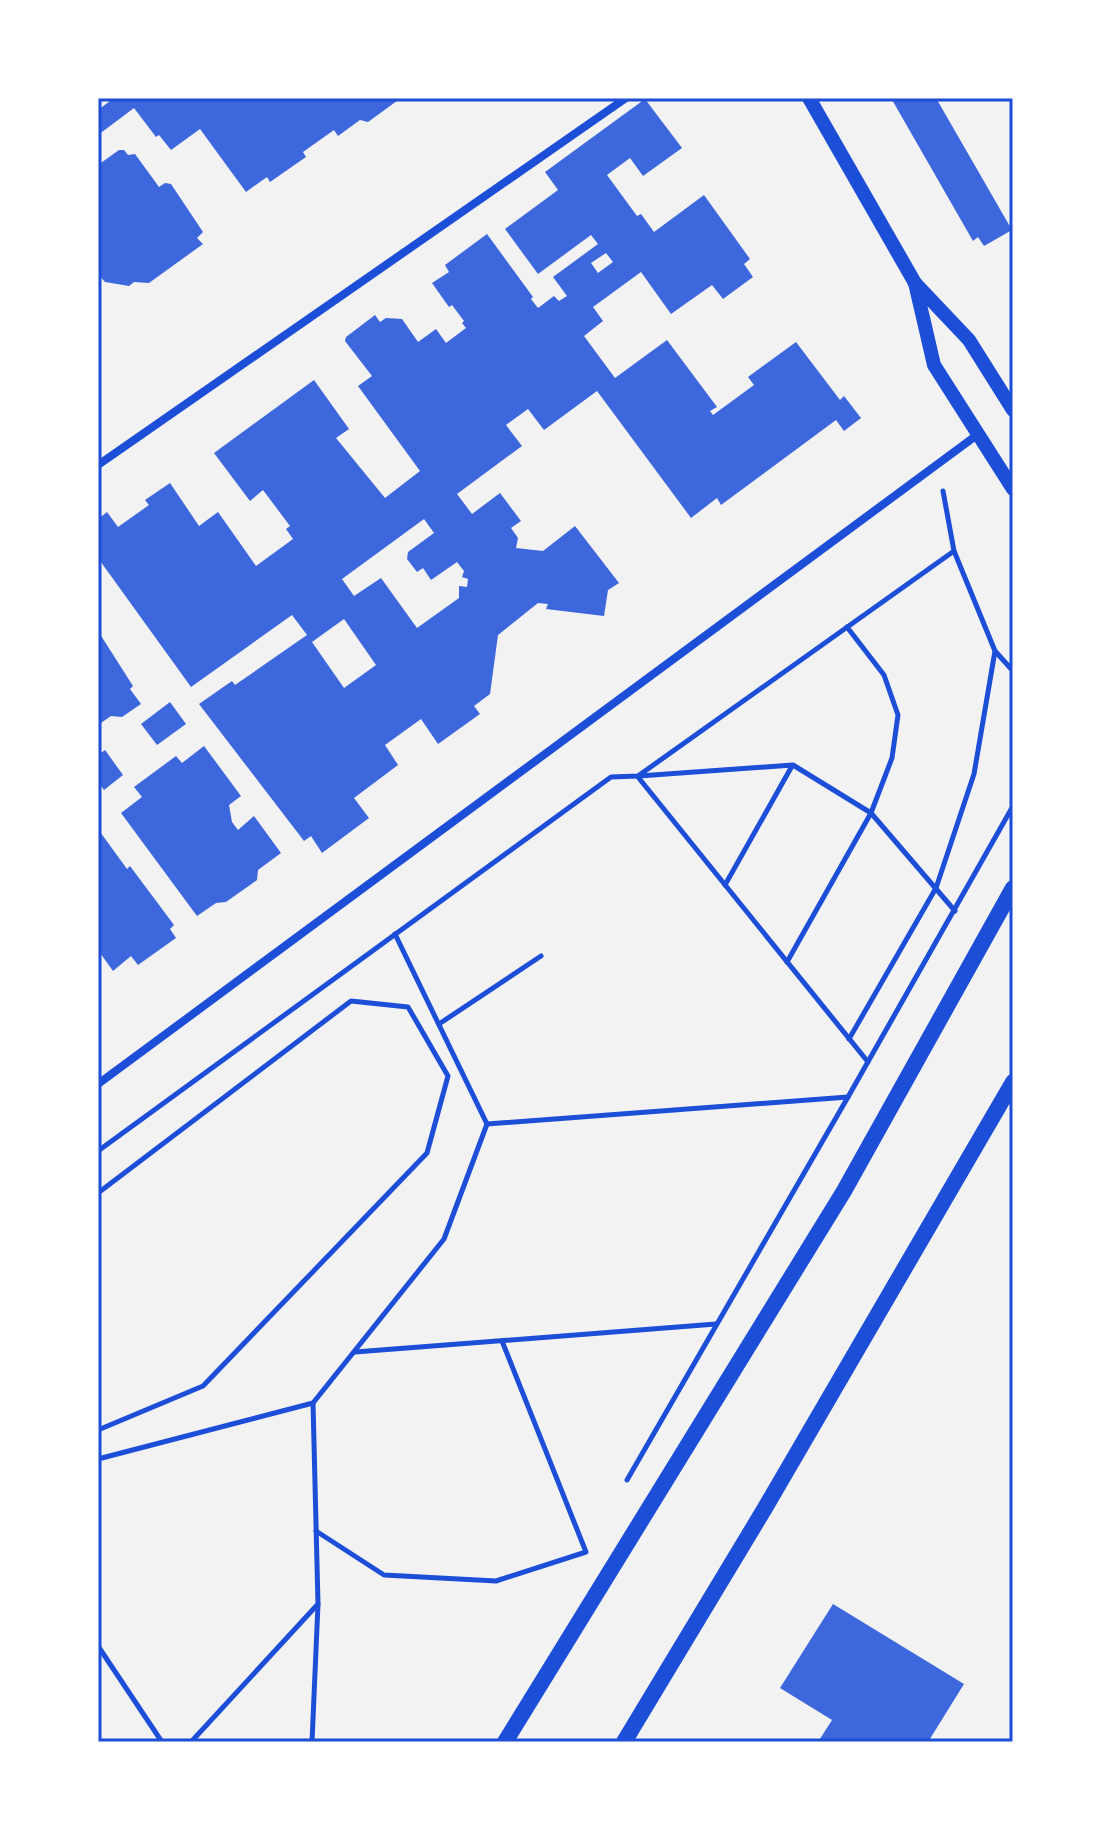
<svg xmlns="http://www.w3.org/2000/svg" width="1111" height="1840" viewBox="0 0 1111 1840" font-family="'Fira Sans',sans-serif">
	<rect width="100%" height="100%" fill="#f2f2f2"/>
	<!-- building -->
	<g fill="#3d67dc" fill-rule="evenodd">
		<polygon points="114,98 401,98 368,122 360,120 338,136 334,130 303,152 306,157 270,182 267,177 246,192 200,129 171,150 159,135 156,137 134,108 98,135 98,110"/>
		<polygon points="891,98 936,98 1012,230 984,246 978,237 973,241"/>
		<path d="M645,99L682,148L643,176L630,158L607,175L637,216L641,214L654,232L704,195L750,259L744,264L753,277L723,299L712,285L671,314L641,272L593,307L603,321L584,336L615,378L667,340L717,407L710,411L713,415L754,385L748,377L796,342L840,400L844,396L861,418L844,431L836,420L721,505L717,498L691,518L597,391L544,430L528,409L506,425L522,446L457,494L472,514L500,493L521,521L511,528L518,538L516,548L543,551L575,526L619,583L608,590L604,616L546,609L548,604L538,603L498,635L490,694L474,706L480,714L438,744L421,719L385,745L398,765L354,798L369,818L322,853L311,836L304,841L199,704L232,681L235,685L307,635L292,615L191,687L98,558V519L107,512L118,527L149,505L145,500L170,483L199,526L218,512L256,566L293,539L286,529L290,526L263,490L250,501L214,453L314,380L349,429L336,438L385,498L420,471L358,386L372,376L345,341L346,337L375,315L380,322L386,318L402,319L418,342L436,329L446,343L466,328L462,323L464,321L452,305L449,307L432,283L449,272L445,265L487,234L533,297L531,299L538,308L554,296L559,301L567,296L553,277L598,244L591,235L538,274L505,229L558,190L545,172ZM606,253L613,262L598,273L591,263ZM424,519L434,533L408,552L407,559L417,572L423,568L431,580L457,562L464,571L462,577L468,579L467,587L459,586V598L417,628L381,578L354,596L342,579ZM344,619L376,665L344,688L312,642Z"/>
		<polygon points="119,150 124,150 128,155 135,154 159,187 165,183 171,184 203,232 197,238 203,244 149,283 134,282 129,286 105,282 98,274 98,165"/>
		<polygon points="98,631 133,686 130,689 141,704 122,717 111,716 98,725"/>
		<polygon points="170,702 186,724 157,745 141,724"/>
		<polygon points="204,746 241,796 229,805 232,822 238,830 254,816 281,853 258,870 257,880 226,902 216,903 197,916 121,813 142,797 134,787 176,756 182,763"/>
		<polygon points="105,750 123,775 104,790 98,782 98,755"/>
		<polygon points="98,829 127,869 130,866 174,925 170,929 176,938 138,965 131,956 113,971 98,950"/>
		<polygon points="833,1604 964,1684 928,1742 818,1742 832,1720 780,1688"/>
	</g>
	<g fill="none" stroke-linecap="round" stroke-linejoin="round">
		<!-- path -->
		<g stroke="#1d4ed8" stroke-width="5">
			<polyline points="995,651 1013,671"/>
			<polyline points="639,776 793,765 871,813 955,911"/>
			<polyline points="638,777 868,1062"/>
			<polyline points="725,885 792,766"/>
			<polyline points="787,962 871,813 892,758 898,715 884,675 847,627"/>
			<polyline points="439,1024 541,956"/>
			<polyline points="849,1039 936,888 974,774 995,651 954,551"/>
			<polyline points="487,1124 848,1097"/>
			<polyline points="98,1151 611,777 638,776 954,551 943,491"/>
			<polyline points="98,1193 351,1001 408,1007 448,1076 427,1153 203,1386 98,1430"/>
			<polyline points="355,1352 716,1324"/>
			<polyline points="98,1459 313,1403 444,1239 487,1124 395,934"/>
			<polyline points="627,1480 848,1097 1013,806"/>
			<polyline points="316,1531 384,1575 496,1581 586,1552 502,1341"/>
			<polyline points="98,1646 162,1742"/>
			<polyline points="191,1742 318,1604 313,1403"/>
			<polyline points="312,1742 318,1604"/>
		</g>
		<!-- minor -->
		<g stroke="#1d4ed8" stroke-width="8">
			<polyline points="98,465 626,98"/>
			<polyline points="98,1084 977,435"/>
		</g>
		<!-- tertiary -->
		<g stroke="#1d4ed8" stroke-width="14">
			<polyline points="809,98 915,283 969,340 1013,410"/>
			<polyline points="915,283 934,365 1013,489"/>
		</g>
		<!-- secondary -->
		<g stroke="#1d4ed8" stroke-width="16">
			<polyline points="505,1742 844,1191 1013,888"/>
			<polyline points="624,1742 765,1508 1013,1082"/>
		</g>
	</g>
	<!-- border -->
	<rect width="1111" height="1840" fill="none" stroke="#ffffff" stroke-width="200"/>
	<rect x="100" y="100" width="911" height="1640" fill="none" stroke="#1d4ed8" stroke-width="3"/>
</svg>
